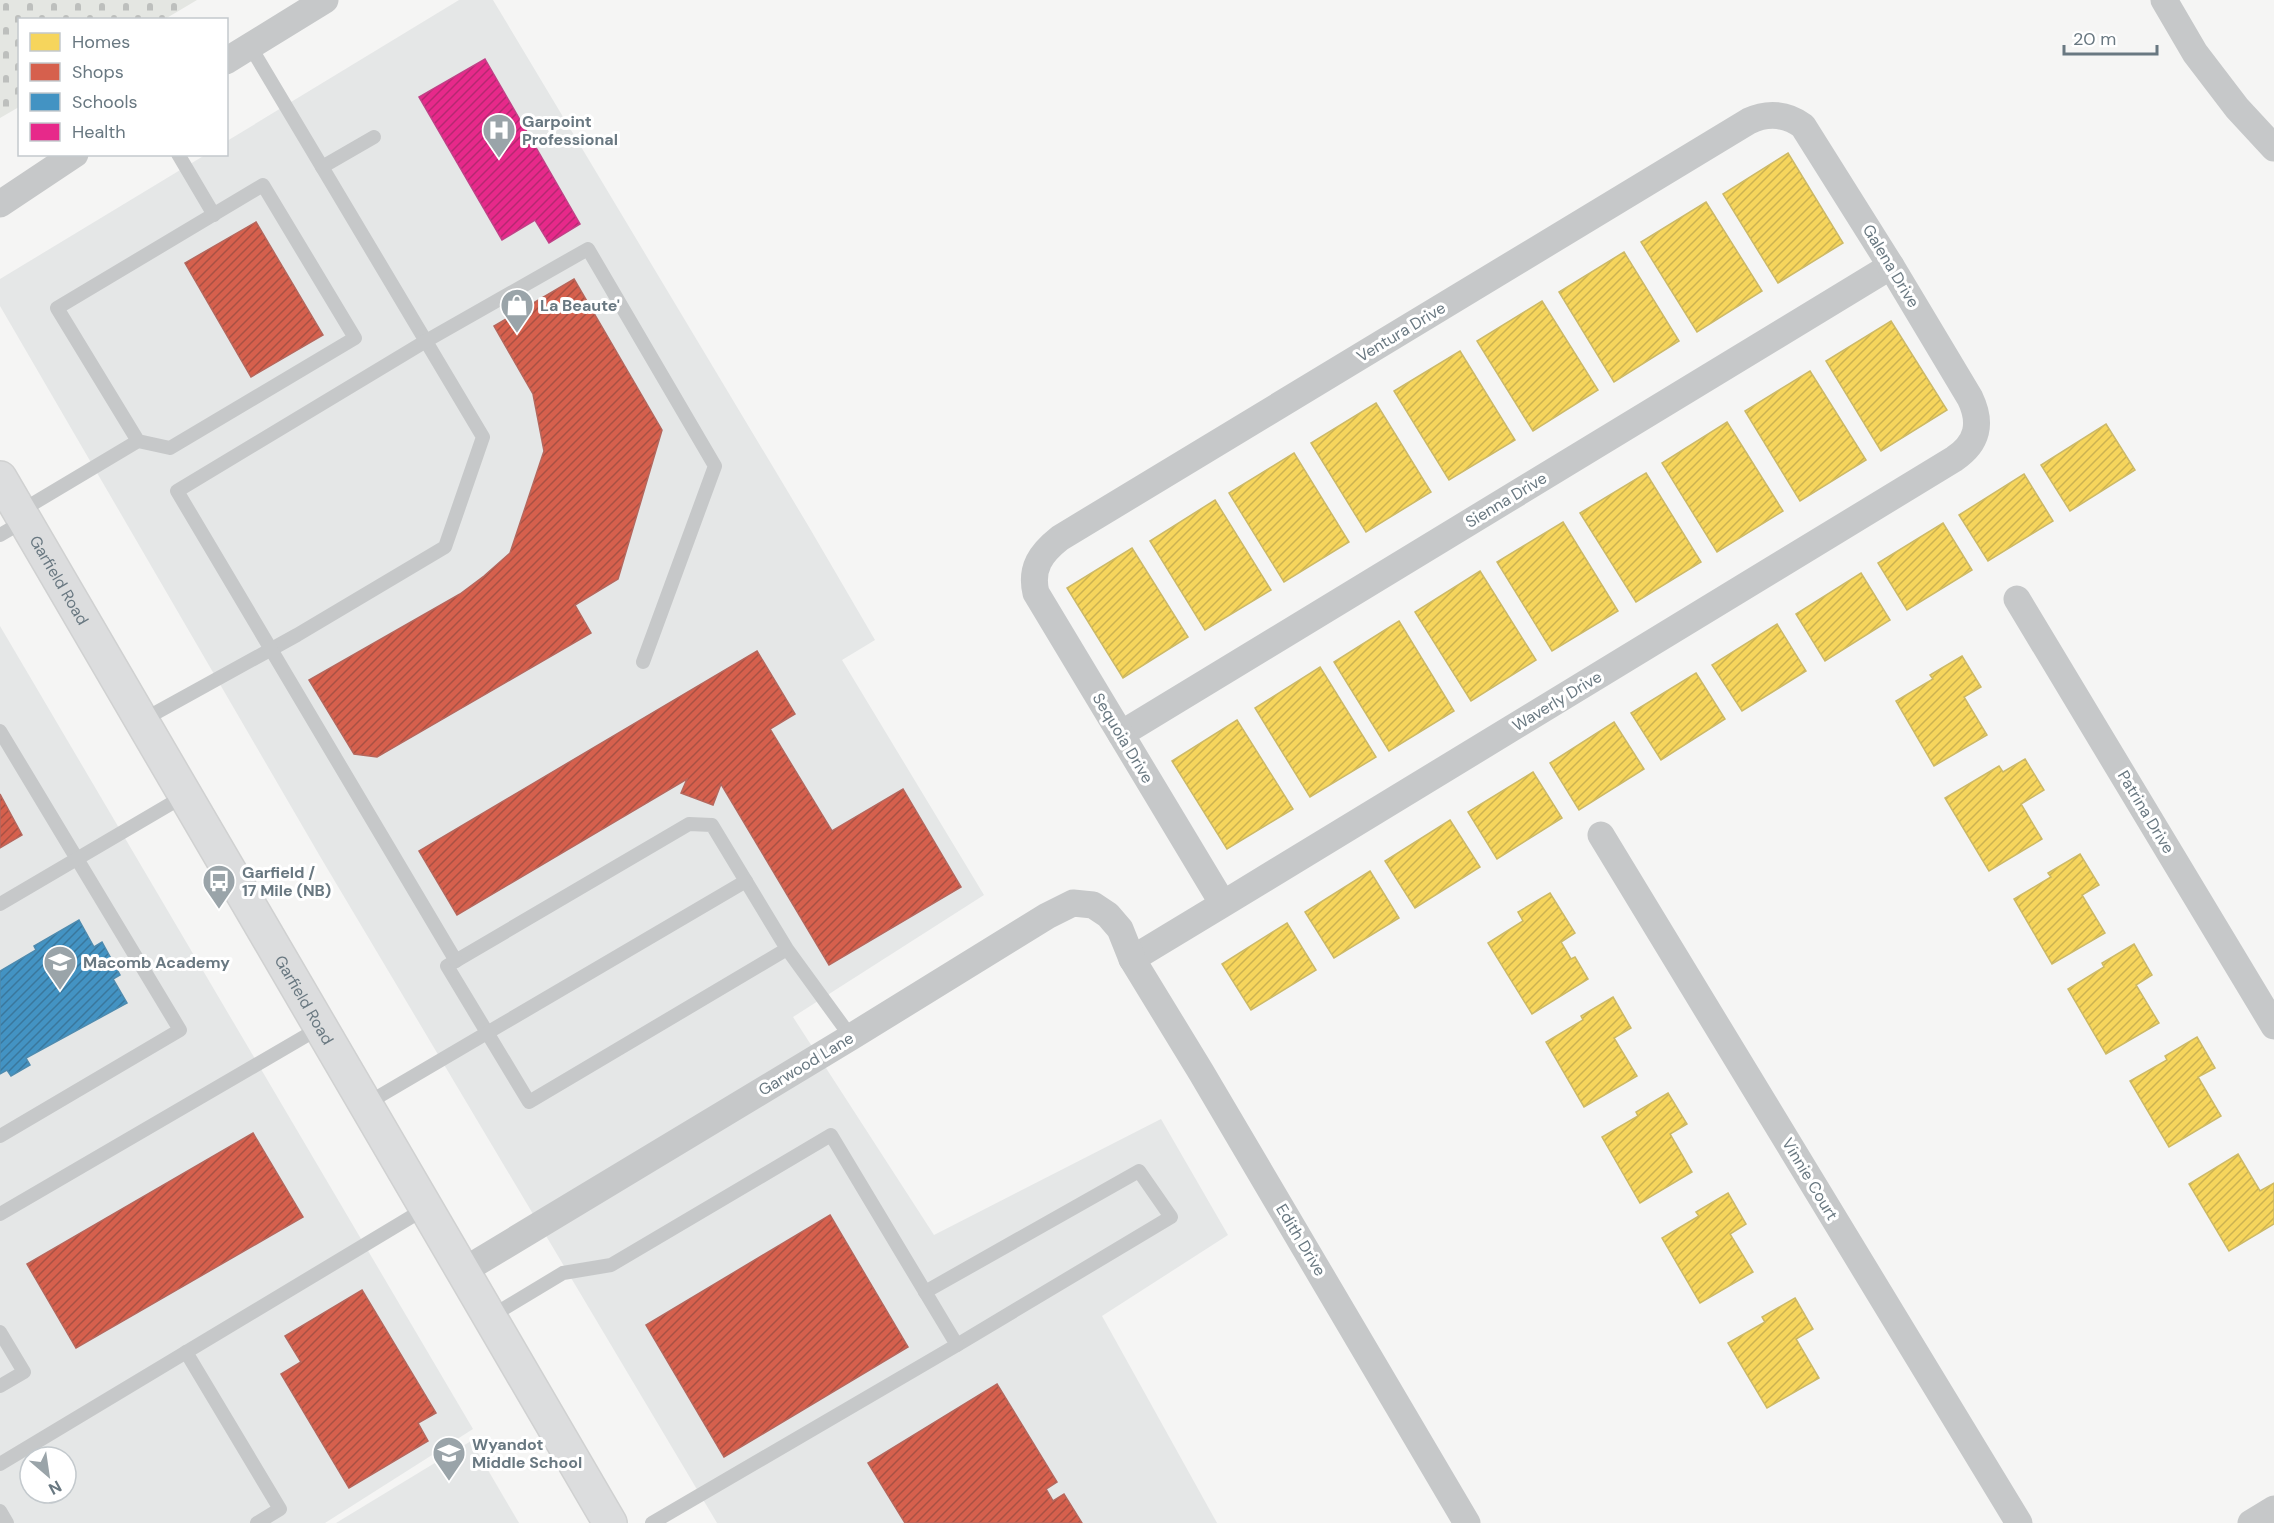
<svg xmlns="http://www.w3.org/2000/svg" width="2274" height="1523" viewBox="0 0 2274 1523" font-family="'DM Sans',sans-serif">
	<defs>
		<pattern id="cemetery-stones" width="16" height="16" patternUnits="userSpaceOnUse" patternTransform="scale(1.5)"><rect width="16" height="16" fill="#e4e6e2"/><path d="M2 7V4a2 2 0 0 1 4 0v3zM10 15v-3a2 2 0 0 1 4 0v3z" fill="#bdbfbd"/></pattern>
		<pattern id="homes-hatch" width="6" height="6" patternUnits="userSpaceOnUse" patternTransform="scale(1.5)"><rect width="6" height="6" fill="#f6d55c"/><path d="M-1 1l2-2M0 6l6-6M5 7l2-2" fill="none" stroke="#cbb251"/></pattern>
		<pattern id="shops-hatch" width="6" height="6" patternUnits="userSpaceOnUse" patternTransform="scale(1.5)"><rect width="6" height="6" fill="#d6604d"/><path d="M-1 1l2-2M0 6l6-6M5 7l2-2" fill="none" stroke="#a85144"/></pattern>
		<pattern id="schools-hatch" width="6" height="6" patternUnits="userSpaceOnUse" patternTransform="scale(1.5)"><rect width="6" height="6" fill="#4393c3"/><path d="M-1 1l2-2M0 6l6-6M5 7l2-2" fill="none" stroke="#3a779c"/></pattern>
		<pattern id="health-hatch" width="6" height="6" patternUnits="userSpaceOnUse" patternTransform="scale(1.5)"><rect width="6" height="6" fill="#e7298a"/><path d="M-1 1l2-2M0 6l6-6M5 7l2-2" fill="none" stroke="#b52871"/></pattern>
	</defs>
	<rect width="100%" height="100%" fill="#f5f5f4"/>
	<!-- built -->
	<g fill="#e5e7e7" fill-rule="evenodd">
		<polygon points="459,0 493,0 809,527 875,640 842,660 984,895 793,1017 934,1235 1161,1119 1228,1235 1102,1316 1217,1523 717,1523 321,858 0,306 0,279 205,155 226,154 227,141"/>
		<path d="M0,626L473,1429L325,1523H0ZM30,1457H66V1493H30Z"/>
		<polygon points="471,1441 519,1523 336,1523"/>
	</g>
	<!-- cemetery -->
	<polygon fill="url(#cemetery-stones)" points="0,0 197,0 165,19 20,20 19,107 0,118"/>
	<!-- homes -->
	<g fill="url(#homes-hatch)" stroke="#ccb967" stroke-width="1.5">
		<polygon points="1788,153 1843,243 1778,283 1723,194"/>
		<polygon points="1706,202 1762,291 1697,332 1641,242"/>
		<polygon points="1624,252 1679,341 1614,382 1559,292"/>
		<polygon points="1542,301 1598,390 1533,431 1477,341"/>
		<polygon points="1891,321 1947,410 1881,451 1826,361"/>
		<polygon points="1460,351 1515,440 1449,480 1394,391"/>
		<polygon points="1810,371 1866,460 1800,501 1745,411"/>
		<polygon points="1376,403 1431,492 1366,532 1311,443"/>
		<polygon points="1727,422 1783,511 1717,552 1662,463"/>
		<polygon points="2106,424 2135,470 2070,511 2041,465"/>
		<polygon points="1294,453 1349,542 1284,582 1229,493"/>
		<polygon points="1646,473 1701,562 1636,602 1580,513"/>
		<polygon points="2024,474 2053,521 1988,561 1959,515"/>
		<polygon points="1215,500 1271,590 1205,630 1150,541"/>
		<polygon points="1563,522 1618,611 1552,651 1497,562"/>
		<polygon points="1943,523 1972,570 1907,610 1878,563"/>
		<polygon points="1132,548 1188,637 1123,678 1067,588"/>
		<polygon points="1480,571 1536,660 1471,701 1415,612"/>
		<polygon points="1861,573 1890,620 1825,661 1796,614"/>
		<polygon points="1399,621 1454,711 1389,751 1334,662"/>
		<polygon points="1777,624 1806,671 1742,711 1712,665"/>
		<polygon points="1962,656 1981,687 1964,697 1987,735 1934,766 1896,701 1933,679 1930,675"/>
		<polygon points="1320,667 1376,757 1310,797 1255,708"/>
		<polygon points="1696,673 1725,719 1661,760 1631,713"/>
		<polygon points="1237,720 1293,809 1227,849 1172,761"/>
		<polygon points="1614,722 1644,769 1579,810 1550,763"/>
		<polygon points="2025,759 2044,790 2021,804 2042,839 1989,871 1945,798 1999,766 2003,772"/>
		<polygon points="1533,772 1562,818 1497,859 1468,812"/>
		<polygon points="1450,820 1480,867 1415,908 1385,861"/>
		<polygon points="2080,854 2099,885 2082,895 2105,933 2052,964 2014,899 2051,877 2048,873"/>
		<polygon points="1370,871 1399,918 1334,958 1305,912"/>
		<polygon points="1550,893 1575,933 1561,942 1571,959 1575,957 1588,979 1532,1014 1488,943 1523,921 1518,912"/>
		<polygon points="1287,923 1316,970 1251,1010 1222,964"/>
		<polygon points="2134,944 2152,975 2136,985 2159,1023 2106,1054 2068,989 2104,967 2102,963"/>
		<polygon points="1613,997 1631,1028 1614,1038 1637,1076 1584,1107 1546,1042 1583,1020 1581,1016"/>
		<polygon points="2197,1037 2215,1068 2198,1077 2221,1116 2169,1147 2130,1081 2167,1060 2165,1056"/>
		<polygon points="1668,1093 1687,1124 1670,1134 1692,1172 1640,1203 1602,1137 1638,1116 1636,1112"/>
		<polygon points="2238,1154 2260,1191 2274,1183 2274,1224 2229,1251 2189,1184"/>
		<polygon points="1728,1193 1746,1224 1730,1234 1753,1272 1700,1303 1662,1238 1699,1216 1696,1212"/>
		<polygon points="1795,1298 1813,1329 1796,1339 1819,1378 1767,1408 1728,1343 1765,1322 1762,1317"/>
	</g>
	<!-- shops -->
	<g fill="url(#shops-hatch)" stroke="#b5675d" stroke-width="1.5">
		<polygon points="256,222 323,335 251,377 185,263"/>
		<polygon points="574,279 662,430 618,579 575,605 591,633 377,757 354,754 309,680 460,594 484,576 510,553 544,451 533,394 494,326"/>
		<polygon points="757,651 795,714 770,729 832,831 903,789 961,887 829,965 721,784 713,805 681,793 687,779 457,915 419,851"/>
		<polygon points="0,794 22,835 0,848"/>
		<polygon points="253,1133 303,1217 76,1348 27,1264"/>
		<polygon points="830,1215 908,1347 724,1457 646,1325"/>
		<polygon points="362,1290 436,1413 418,1423 428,1441 349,1488 281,1374 301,1362 285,1336"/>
		<polygon points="997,1384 1057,1482 1046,1489 1053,1501 1064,1494 1082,1523 905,1523 868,1463"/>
	</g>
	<!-- schools -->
	<polygon fill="url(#schools-hatch)" stroke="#4e8baf" stroke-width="1.5" points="79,920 94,947 102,942 120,975 113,979 127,1003 26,1058 30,1065 11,1076 7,1070 0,1074 0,971 36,950 34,946"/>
	<!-- health -->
	<polygon fill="url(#health-hatch)" stroke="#c14187" stroke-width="1.5" points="485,59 580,224 549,243 535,220 502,240 419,97"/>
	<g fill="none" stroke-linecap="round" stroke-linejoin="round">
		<!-- secondary casing -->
		<g stroke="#d0d1d1" stroke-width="36">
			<g id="secondary">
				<path id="s1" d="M0,478L610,1523"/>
			</g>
		</g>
		<!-- lane -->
		<g stroke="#c6c8c9" stroke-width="14">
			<polyline points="178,154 214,215"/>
			<polyline points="322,167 374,137"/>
			<polyline points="19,512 138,441 57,308 263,185 355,338 170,448 138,441"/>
			<polyline points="0,535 24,521"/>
			<polyline points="141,721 297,635 445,547 483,437 250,46"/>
			<polyline points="0,731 180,1030 0,1136"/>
			<polyline points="0,904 184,796"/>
			<polyline points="787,949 529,1102 447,966 689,824 712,825 787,949 851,1037"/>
			<polyline points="456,961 177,491 426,341 588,249 715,466 643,662"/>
			<polyline points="366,1104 746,881"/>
			<polyline points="0,1214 321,1027"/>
			<polyline points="925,1292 1139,1171 1171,1217 957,1345"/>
			<polyline points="490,1317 563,1273 611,1265 831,1135 957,1345 652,1523"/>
			<polyline points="0,1332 24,1372 0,1386"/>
			<polyline points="186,1352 280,1509 257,1523"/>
			<polyline points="0,1464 426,1208"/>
			<polyline points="0,1511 7,1523"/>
		</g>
		<!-- street -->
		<g stroke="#c6c8c9" stroke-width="27">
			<polyline points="2164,0 2195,53 2237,108 2274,148"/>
			<polyline points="226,61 325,0"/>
			<polyline points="0,204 75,154"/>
			<polyline points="2017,599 2274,1026"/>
			<polyline points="1121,734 1891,266"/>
			<polyline points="1601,835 2019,1523"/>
			<path d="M1132,959L1223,904L1954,459C1978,443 1982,423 1970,398L1891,266L1803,126C1787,114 1768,112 1749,121L1060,538C1041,553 1030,568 1036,593L1223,904"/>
			<polyline points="463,1271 851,1037 1047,916 1073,903 1093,905 1108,915 1120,929 1132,959 1201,1072 1467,1523"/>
			<polyline points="2251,1523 2274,1509"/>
		</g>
		<!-- secondary -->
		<use href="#secondary" stroke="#dcddde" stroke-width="33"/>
	</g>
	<!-- icons -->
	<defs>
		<g id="hospital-pin" transform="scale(1.725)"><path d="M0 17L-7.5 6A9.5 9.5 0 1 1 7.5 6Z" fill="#9aa4a9" stroke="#fff"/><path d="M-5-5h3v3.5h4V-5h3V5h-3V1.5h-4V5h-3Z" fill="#fff"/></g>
		<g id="shop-pin" transform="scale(1.725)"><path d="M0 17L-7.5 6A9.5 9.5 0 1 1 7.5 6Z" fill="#9aa4a9" stroke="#fff"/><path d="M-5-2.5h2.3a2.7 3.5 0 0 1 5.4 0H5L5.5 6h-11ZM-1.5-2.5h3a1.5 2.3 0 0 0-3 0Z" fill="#fff"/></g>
		<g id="bus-pin" transform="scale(1.725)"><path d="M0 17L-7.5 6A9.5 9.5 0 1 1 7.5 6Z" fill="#9aa4a9" stroke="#fff"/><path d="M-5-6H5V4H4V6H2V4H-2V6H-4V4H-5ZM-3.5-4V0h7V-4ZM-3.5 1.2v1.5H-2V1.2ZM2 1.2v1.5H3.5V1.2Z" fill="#fff"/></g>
		<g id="school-pin" transform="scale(1.725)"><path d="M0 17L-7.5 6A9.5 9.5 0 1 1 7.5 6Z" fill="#9aa4a9" stroke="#fff"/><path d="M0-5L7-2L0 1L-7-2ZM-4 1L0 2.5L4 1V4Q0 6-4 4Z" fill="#fff"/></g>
	</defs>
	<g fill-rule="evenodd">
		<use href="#hospital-pin" x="499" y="130"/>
		<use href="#shop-pin" x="517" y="305"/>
		<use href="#bus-pin" x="219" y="881"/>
		<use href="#school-pin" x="60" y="962"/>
		<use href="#school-pin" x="449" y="1453"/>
	</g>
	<g text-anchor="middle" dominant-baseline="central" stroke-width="6" stroke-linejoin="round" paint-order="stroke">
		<!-- poi labels -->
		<g font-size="16" font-weight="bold" fill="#697881" stroke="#fff" text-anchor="start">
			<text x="522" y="121">Garpoint<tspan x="522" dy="18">Professional</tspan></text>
			<text x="540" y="305">La Beaute'</text>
			<text x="242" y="872">Garfield /<tspan x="242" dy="18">17 Mile (NB)</tspan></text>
			<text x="83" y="962">Macomb Academy</text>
			<text x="472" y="1444">Wyandot<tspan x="472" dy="18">Middle School</tspan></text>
		</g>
		<!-- street labels -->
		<g font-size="16" fill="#697881" stroke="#fff">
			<text transform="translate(1891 266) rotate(59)">Galena Drive</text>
			<text transform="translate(1401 332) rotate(-31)">Ventura Drive</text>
			<text transform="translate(1506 500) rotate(-31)">Sienna Drive</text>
			<text stroke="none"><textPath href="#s1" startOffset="118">Garfield Road</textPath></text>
			<text transform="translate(1557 701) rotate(-31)">Waverly Drive</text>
			<text transform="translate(1123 738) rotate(59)">Sequoia Drive</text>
			<text transform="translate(2146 812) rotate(59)">Patrina Drive</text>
			<text stroke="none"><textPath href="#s1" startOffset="604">Garfield Road</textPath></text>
			<text transform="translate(806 1064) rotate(-31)">Garwood Lane</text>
			<text transform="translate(1810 1179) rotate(59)">Vinnie Court</text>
			<text transform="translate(1301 1240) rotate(59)">Edith Drive</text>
		</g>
	</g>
	<!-- legend -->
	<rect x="18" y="18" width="210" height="138" fill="#ffffff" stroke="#c3c9cd" stroke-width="1.5"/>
	<rect x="30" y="33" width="30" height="18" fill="#f6d55c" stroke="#c3c9cd" stroke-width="1.5"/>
	<text x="72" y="48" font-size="18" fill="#697881">Homes</text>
	<rect x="30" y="63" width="30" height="18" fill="#d6604d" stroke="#c3c9cd" stroke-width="1.5"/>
	<text x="72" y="78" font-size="18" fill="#697881">Shops</text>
	<rect x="30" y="93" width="30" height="18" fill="#4393c3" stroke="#c3c9cd" stroke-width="1.5"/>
	<text x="72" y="108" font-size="18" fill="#697881">Schools</text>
	<rect x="30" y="123" width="30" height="18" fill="#e7298a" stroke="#c3c9cd" stroke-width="1.5"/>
	<text x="72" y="138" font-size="18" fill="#697881">Health</text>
	<!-- north arrow -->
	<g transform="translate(48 1475) rotate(151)"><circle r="28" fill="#ffffff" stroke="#c3c9cd" stroke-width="1.5"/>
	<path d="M0-4.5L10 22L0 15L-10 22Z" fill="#9aa4a9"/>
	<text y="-9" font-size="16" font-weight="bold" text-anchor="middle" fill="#697881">N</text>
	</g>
	<!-- scale -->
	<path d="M2064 45v9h93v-9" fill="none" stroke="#697881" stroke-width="3"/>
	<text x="2073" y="45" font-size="18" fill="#697881" stroke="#ffffff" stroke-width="4.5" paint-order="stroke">20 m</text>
</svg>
